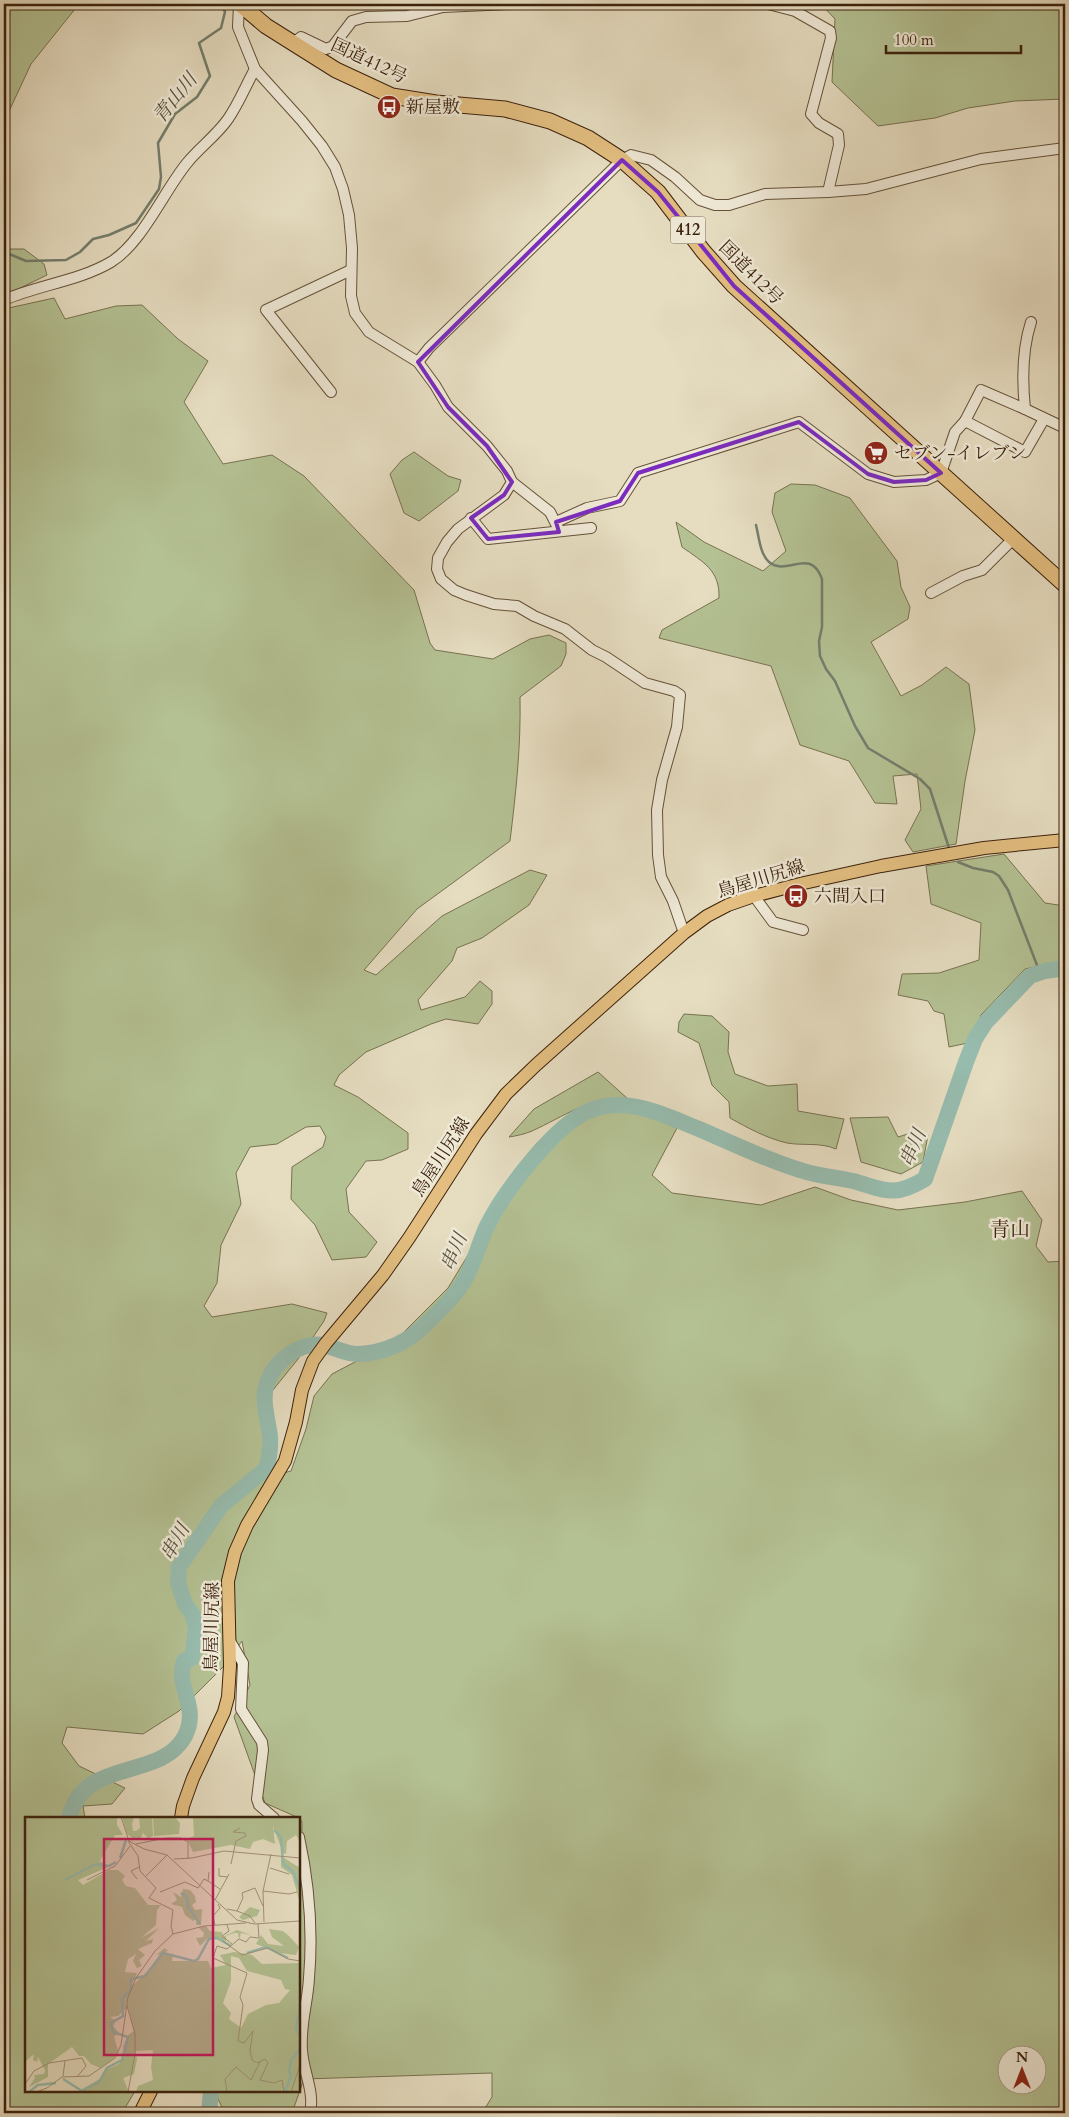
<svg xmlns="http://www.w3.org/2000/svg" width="1069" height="2117" viewBox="0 0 1069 2117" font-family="Cardo,'Noto Serif JP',serif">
	<rect width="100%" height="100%" fill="#e6ddc1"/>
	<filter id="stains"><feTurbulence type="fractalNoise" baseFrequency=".004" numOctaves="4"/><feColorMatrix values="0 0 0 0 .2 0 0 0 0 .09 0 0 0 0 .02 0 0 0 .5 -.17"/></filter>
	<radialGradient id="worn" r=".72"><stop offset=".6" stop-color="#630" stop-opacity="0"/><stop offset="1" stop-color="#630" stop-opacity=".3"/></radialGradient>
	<!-- green -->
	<g fill="#b4c193" stroke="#787250" fill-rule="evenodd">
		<polygon points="4,4 79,4 31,64 4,122"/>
		<polygon points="821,4 1065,4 1065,99 1015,101 968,108 935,118 878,126 832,82 835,19"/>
		<polygon points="4,249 24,249 44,264 47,275 4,296"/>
		<path d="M54,298L65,319L116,306L142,305L178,339L208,361L184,402L223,464L272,455L304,476L414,590L430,643L435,650L493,659L530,639L549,635L566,643V654L561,666L520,697C521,746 516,792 510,841L417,909L364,970L376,975L442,916L530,870L547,875L529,905L482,938L457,948L452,961L418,1000L421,1010L465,997L480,981L492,991V1004L478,1024L446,1019L431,1024L366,1052L339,1075L334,1085L358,1097L408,1133V1149L382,1160L366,1161L346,1189L349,1212L377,1242L366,1257L332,1260L315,1225L291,1199L292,1167L323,1147L326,1137L320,1126L306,1127L277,1144L250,1147L236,1173L241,1204L221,1245L217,1283L204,1306L212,1317L292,1304L327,1313L324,1321L298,1359L269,1395L264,1447V1478L291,1471L306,1429L314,1396L332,1374L395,1341L448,1288L476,1242L486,1218L505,1193L519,1170L534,1153L536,1144L555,1126L618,1109L650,1116L677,1128L652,1175L672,1193L761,1205L815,1187L851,1200L898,1210L965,1202L1022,1191L1042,1220L1036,1246L1048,1262L1065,1261V2113H482L492,2097V2073L304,2079L292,2113H225L214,2091H299V1886L301,1884L302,1822L299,1818L265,1803L234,1717L250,1685L242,1641L222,1668L179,1711L143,1734L67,1727L62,1743L79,1766L125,1788L112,1804L83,1806L85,1818H26V2091H135L122,2113H4V309ZM1006,2054H1036V2084H1006Z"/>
		<polygon points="414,452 448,476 461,480 458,491 419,521 404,513 390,474 402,460"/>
		<path d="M791,484L815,485L850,498L897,561L901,587L910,607L908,619L871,642L901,696L922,685L946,667L969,684L975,730L965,781L956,844L913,852L905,840L921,809L917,774L893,776L897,804L875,803L849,761L800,745L771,666L659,638L662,630L719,598C720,570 703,562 682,547L676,522L704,542L763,571L786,551L772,512L775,493Z"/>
		<polygon points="1004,854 1045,903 1065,906 1065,961 1025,969 981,1015 972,1042 949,1047 944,1014 934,1011 928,1001 898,995 902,974 939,973 979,960 981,923 931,904 926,866"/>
		<path d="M684,1014L712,1016L729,1032L728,1052L735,1074L768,1086L797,1084L798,1111L844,1119L836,1149C820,1142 804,1146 787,1143C766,1138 748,1128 730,1118L729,1102L712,1085L699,1043L678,1032L679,1022Z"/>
		<path d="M598,1072L628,1099C592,1095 563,1117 532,1131C525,1134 516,1136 509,1137L534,1109Z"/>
		<polygon points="888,1117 898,1137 914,1132 928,1135 923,1162 901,1174 861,1162 850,1118"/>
	</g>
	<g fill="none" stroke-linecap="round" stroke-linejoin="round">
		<!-- stream -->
		<g stroke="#737e6d" stroke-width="2.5">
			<polyline points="4,253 7,253 26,261 66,260 80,252 93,239 109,235 136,223 159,189 161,177 158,143 175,114 197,97 210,76 199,43 221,28 225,12 221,4"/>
			<path d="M756,525C759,537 760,554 769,562C787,577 810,546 822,579V627L819,641L820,656L826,669L835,681L855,726L868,748L920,779L930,789L949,848"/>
			<polyline points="958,862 973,868 993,872 999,876 1008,890 1040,973"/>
		</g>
		<!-- river -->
		<g stroke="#97bcae" stroke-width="16">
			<path d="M69,1818C84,1756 160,1782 185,1736C200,1706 175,1689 184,1661L192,1658L196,1629L193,1615L185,1604L178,1583L179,1567L221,1506L267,1468C269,1458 271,1447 270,1436C268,1420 261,1399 267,1383C275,1360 303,1339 327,1346C338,1349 346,1354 358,1354C385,1353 407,1343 426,1324C438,1312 453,1299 462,1284C474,1266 478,1245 487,1226C504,1192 547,1136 579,1116C618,1091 662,1114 699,1129C732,1143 766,1160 800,1170C817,1176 835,1177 853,1181C886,1190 893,1198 925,1179L966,1062L975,1039L986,1022L1030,976L1045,971L1065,968"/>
			<polyline points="209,2113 211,2091"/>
		</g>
		<!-- minor casing -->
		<g stroke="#665139" stroke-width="12">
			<g id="minor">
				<polyline points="239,4 238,27 255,69 302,121 322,146 335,167 343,189 349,215 352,248 351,296 355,313 369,332 418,362 435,385 448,407 487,446 507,471 512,482 504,495 458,529 447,542 438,558 437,569 441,579 454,590 466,595 494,604 517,606 534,616 565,629 592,650 606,657 645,683 674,691 680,695 677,727 662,780 657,810 658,855 661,877 673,901 684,933"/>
				<polyline points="768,4 795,11 830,31 831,38 811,114 819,123 838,134 839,145 828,192"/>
				<polyline points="293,43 301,37 326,49 333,46 352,21 366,17 407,16 443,7 512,4"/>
				<path d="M4,300C38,285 79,281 111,262C142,243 164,191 187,163C199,148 217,135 228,119C239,103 246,85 255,69"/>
				<path d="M1031,322C1022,350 1022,380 1025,409L1065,428"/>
				<polyline points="418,362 429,348 622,160 631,155 651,160 675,177 700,200 715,205 729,205 765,194 828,192 866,189 981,159 1065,148"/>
				<polyline points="331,392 266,310 351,270"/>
				<polyline points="965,421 1025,452 1044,419"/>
				<polyline points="512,482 550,512 558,528"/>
				<polyline points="471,518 488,539 591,528"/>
				<polyline points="556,522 587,508 620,501 638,473 799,422 868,474 894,482 926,480 941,473 955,432 965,421 981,390 1025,409"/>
				<polyline points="931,593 963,576 982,570 1014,538"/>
				<polyline points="754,896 773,922 803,930"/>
				<polyline points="230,1641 243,1663 241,1709 262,1742 263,1750 257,1799 259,1805 274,1818"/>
				<path d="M299,1837C309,1883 313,1931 309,1978C308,2001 300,2025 302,2050C303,2071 315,2092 310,2113"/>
			</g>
		</g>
		<!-- major casing -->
		<g stroke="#3c220c" stroke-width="14">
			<g id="major">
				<polyline points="181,1818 183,1806 193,1778 224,1712 228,1697 230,1666 228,1581 235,1552 247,1525 285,1461 296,1422 302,1390 313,1361 326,1343 383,1275 409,1238 476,1134 506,1094 536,1065 684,933 707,916 728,905 754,896 804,883 881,866 984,848 1065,840"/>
				<polyline points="140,2113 151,2091"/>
			</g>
		</g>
		<!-- highway casing -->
		<g stroke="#3c220c" stroke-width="17">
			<polyline id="highway" points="240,4 266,26 336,70 392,96 436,103 505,109 550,121 588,138 622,160 658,192 703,251 734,286 1065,585"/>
		</g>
		<!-- minor -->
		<use href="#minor" stroke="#efe9d7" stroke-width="10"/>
		<!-- major -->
		<use href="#major" stroke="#e3be80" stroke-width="12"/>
		<!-- highway -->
		<use href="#highway" stroke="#e3be80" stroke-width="15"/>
	</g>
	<!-- marked area -->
	<path fill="none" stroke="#7b2cbf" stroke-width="4" stroke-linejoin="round" d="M622,160L658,192L734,286L941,473L926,480L894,482L868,474L799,422L638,473L620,501L556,522L559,532L488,539L471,518L504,495L512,482L487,446L448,407L418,362Z"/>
	<!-- icons -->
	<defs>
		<g id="bus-disc" transform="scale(1.25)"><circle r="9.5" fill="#8f2418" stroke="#efe9d7"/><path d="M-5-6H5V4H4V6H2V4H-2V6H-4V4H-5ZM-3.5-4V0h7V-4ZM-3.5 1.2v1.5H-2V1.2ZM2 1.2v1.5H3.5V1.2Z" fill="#fff"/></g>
		<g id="supermarket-disc" transform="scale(1.25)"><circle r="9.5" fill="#8f2418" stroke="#efe9d7"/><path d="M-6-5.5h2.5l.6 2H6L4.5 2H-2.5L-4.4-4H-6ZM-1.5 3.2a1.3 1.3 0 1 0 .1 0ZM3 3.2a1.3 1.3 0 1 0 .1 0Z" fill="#fff"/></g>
	</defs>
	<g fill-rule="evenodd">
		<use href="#bus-disc" x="389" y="107"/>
		<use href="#supermarket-disc" x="876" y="453"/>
		<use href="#bus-disc" x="796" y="896"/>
	</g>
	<g text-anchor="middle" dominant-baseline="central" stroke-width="5" stroke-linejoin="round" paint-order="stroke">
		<!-- shield labels -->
		<rect fill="#efe9d7" stroke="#725e49" stroke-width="1" x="670.5" y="216.5" width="35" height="27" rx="4"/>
		<g font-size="16" font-weight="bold" fill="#3c220c">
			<text x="688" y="230">412</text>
		</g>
		<!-- street labels -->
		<g font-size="18" fill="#3c220c" stroke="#efe9d7">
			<text transform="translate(369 61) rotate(25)">国道412号</text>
			<text transform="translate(751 273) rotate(45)">国道412号</text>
			<text transform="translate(761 879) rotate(-17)">鳥屋川尻線</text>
			<text transform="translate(441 1157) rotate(-57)">鳥屋川尻線</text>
			<text transform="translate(212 1627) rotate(-89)">鳥屋川尻線</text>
		</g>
		<!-- poi labels -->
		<g font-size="18" fill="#3c220c" stroke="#efe9d7" text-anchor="start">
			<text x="406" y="107">新屋敷</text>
			<text x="894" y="453">セブン-イレブン</text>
			<text x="814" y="896">六間入口</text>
		</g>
		<!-- water labels -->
		<g font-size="19" font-style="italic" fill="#57503d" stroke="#efe9d7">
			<text transform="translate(175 98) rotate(-51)">青山川</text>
			<text transform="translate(913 1148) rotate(-67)">串川</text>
			<text transform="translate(454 1252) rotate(-67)">串川</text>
			<text transform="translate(175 1542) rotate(-60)">串川</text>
		</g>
		<!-- quarter labels -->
		<g font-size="20" fill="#3c220c" stroke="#efe9d7">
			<text x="1010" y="1229">青山</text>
		</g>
	</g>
	<!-- overview -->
	<g transform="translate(25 1817)">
		<rect width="275" height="275" fill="#e6ddc1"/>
		<path d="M0,0H92V8L98,18H90L75,44L83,50L53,63L58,68L84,53H93L100,59L97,63L101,69L110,71L123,88H136L132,93L131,108L116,121L134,111L121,124L128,122L127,126L113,132L120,138L114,143L117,149L112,151L108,144L111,137L103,142L100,155L112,156L106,170L124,153L135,137L131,138L140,131L143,134L136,136L148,137L147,144H183L186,151L201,148L195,138L209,135L227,138L237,147L275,146V275H111L113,269L128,263L126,250L128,233L110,234L112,242L109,257L98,261L104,275H52L78,260L81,253L94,247L101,238L98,230L103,218L109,214L103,190L93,199L85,200L91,204L88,209L95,217L89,219L93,234L89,241L75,251L66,247L59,239H54L47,230L23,247V260L4,270L10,261L9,258L19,257L20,253L13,240L12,245L8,243L9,237L0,245ZM206,139L214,141L222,154L256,163L260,172L265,173L254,186L241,188L223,197L216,211L204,202L206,196L198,186L206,164ZM97,0H109L107,7L108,14H111L115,11L114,0H127L128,19L123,21L118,16L115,23L109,22L102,17ZM128,0H150L155,6L154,17L129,19ZM168,0H275V25L271,18L262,24L261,37L258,36L248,9L250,27L238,22L228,25L225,32L206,28L168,35L162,22L169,19ZM256,39L275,51V86L267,58L256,50ZM158,72L165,73L170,79L171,85L167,88L170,93L177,92L176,108H171L172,101L168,104L160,98L157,90L146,87L152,83L148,75L156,80ZM225,90L235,93L232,99L218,103L214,100ZM181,109L185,114L197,115L198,120L212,113L226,118L216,116L214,122L213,116H209L201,119V124L183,121L175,129L171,121L178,120L179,116L173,110ZM244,112L258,114L264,119L274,130L271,138L255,136L231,127L236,118L243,127L259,129L247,120Z" fill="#b4c193" fill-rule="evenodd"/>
		<path fill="none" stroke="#97bcae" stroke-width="2.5" d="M249,13L256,20L258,46L269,56L275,72M95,41L101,23M40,63L71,47L84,49L91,45M156,76L162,80L163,90L175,107M222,136L241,130L263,141M275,189L271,211L275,219M38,262L57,274L74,265L82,251L97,243L103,220L88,215L86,206L98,199L97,182L106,172V162L120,159L138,136L169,144L173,142L184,122L192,121L206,129M4,275L13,268L31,266M260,275L266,259L264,254L266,243L275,231"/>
		<path fill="none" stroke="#a29279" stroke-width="1" d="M96,0L104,24L119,32L142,38L212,103L229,107L275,104M103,24L113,39L115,54L131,71L124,81L148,93L146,109L148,117M111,27L141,21H156L163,25V42M149,42L167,41L199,34L275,41M206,47L211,24L221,19L220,16L208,15L215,11M194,51V59L203,60M245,51L264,57M184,55L183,64L195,72M121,59L142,38M112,62L106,54L114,50M62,63L90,49L105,29M238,74L264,77L272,75M135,75L160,65L173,71L179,62L183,64M190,83L204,57M202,92L212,94L218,81L217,76L230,71L238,89M212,94L225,99L230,106M239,105L238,74L246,37M233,107L234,121L225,120L221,125L214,122L202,132L192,129L188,141L222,156L215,180L218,188L213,224L219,226L228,214L225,233L227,243L232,246L240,242L243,246L235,263L249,266L257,263L259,275M190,108L188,99L195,91L193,87M202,108L204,114L197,119L207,127M198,124L217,138L243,131L263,142L275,144M102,189L110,217V237L103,275M38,259L40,244M0,267L9,254L24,246L57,241L61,249L52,260M11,275L22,271L37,260L64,259L90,241L96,228L103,180L111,161L130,134L148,117L179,109L221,106M202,275L200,262L211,250L226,263L235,245M266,275L275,248"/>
		<path fill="#c2185b" fill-opacity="0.15" stroke="#c2185b" stroke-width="2.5" d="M79,22H188V238H79Z"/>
		<rect width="275" height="275" fill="none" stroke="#3c220c" stroke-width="2.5"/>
	</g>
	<!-- margin -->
	<rect width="1069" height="2117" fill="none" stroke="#e6ddc1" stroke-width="20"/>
	<rect x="5" y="5" width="1059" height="2107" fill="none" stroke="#3c220c" stroke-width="2.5"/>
	<rect x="10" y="10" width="1049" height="2097" fill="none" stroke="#3c220c"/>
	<!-- north arrow -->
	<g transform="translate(1022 2070)"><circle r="24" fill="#efe9d7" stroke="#a79986"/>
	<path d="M0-4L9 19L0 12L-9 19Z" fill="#8f2418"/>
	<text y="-8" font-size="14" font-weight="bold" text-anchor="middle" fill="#3c220c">N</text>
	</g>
	<!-- scale -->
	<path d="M886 45v8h135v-8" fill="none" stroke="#3c220c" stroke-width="2.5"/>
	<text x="894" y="45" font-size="15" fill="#3c220c" stroke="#efe9d7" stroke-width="4" paint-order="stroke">100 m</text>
	<rect width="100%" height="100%" filter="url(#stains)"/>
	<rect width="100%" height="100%" fill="url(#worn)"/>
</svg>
